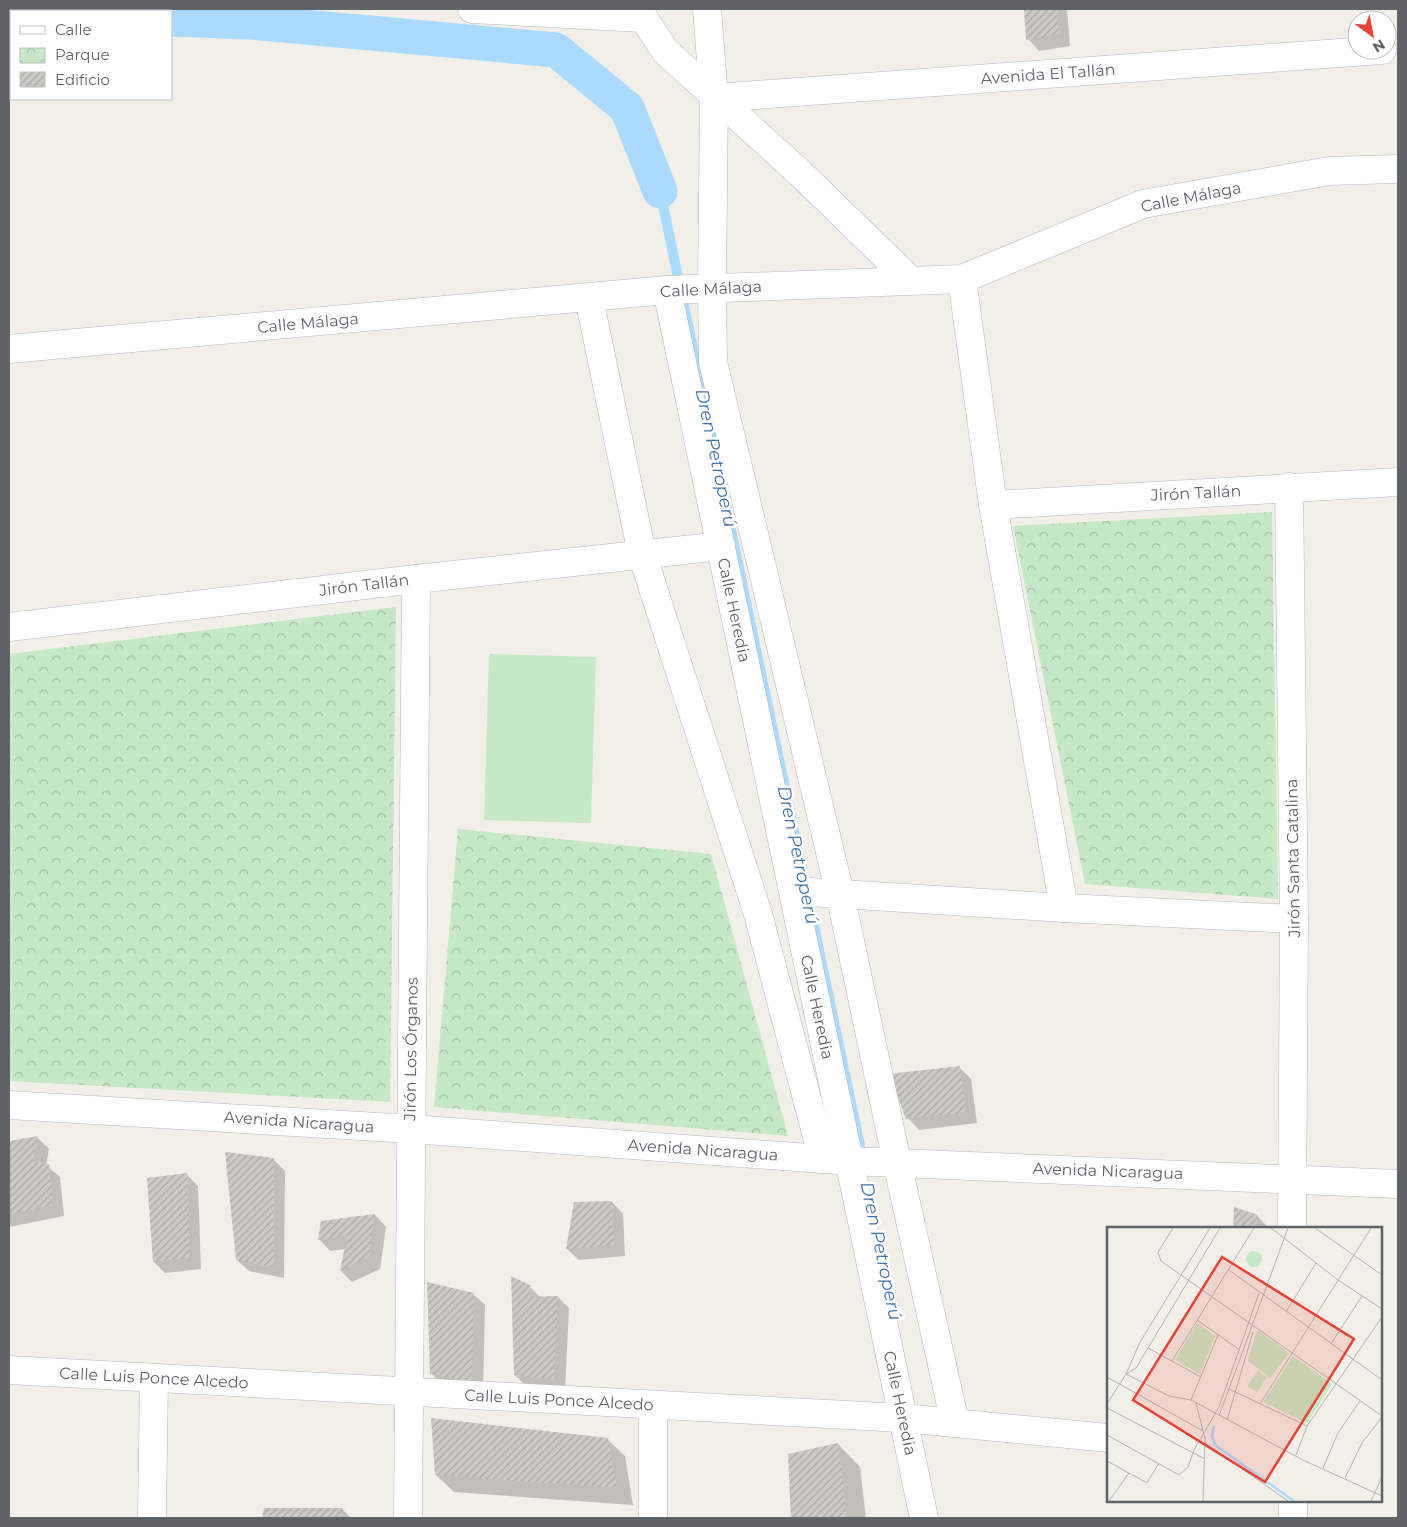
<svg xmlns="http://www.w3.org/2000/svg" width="1407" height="1527" viewBox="0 0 1407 1527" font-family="Montserrat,sans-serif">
	<defs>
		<pattern id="park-crowns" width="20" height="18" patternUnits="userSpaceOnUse" patternTransform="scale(1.25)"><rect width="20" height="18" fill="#c5e8c5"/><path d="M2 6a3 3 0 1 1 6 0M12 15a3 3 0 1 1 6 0" fill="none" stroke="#a3c0a4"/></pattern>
		<pattern id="building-hatch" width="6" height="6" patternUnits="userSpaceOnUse" patternTransform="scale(1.25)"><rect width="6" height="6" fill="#cccac5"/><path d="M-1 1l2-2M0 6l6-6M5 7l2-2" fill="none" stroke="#a9a8a4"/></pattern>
	</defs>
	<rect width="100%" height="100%" fill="#f1efe8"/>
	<!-- green -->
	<polygon fill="#c5e8c5" points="489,654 596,657 591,823 484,820"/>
	<!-- park -->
	<g fill="url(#park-crowns)">
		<polygon points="1272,512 1278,899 1085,884 1013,526"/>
		<polygon points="396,607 390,1102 9,1081 9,654"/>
		<polygon points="458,829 711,854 788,1136 434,1107"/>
	</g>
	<!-- shadow -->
	<g fill="#0003">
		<polygon points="1026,9 1067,9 1070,46 1039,51 1028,39"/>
		<polygon points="960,1068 971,1079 977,1123 919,1130 908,1118"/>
		<polygon points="38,1138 49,1149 46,1165 60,1177 64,1216 9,1227 9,1143"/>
		<polygon points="273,1159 285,1171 284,1278 249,1271 237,1260"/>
		<polygon points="187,1175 198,1186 201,1269 165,1273 154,1262"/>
		<polygon points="612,1202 623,1214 625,1256 579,1260 567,1249"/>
		<polygon points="1236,1209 1257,1216 1269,1228 1234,1228"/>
		<polygon points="375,1215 386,1227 380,1269 352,1282 341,1271 346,1249 330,1251 319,1239"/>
		<polygon points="529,1286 541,1298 558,1297 569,1308 565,1391 526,1386 515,1375"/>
		<polygon points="473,1294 485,1305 483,1394 443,1385 431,1373"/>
		<polygon points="607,1439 625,1456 633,1505 454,1492 436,1475"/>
		<polygon points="838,1444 860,1467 866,1518 793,1518 789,1455"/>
		<polygon points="265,1509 342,1509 351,1518 263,1518"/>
	</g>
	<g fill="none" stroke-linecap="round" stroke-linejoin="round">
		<!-- stream -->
		<polyline stroke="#aadaff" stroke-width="10" points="660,191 863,1160"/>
		<!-- canal -->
		<g stroke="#aadaff" stroke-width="35">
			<polyline points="9,12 11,12"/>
			<polyline points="171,19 250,22 556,50 627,108 660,191"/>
		</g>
	</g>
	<!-- building -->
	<g fill="url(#building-hatch)">
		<polygon points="1024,9 1057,9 1059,34 1026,40"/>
		<polygon points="960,1066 966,1112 906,1119 889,1074"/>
		<polygon points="38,1136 33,1161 49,1164 53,1205 9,1214 9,1141"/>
		<polygon points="225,1152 274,1158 273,1267 236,1260"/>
		<polygon points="187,1173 190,1258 153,1262 147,1178"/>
		<polygon points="612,1201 614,1245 566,1249 574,1202"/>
		<polygon points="1234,1207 1258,1215 1257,1228 1233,1228"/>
		<polygon points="375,1214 369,1257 340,1271 347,1236 318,1240 321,1221"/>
		<polygon points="511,1276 530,1285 530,1297 558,1296 554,1380 514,1375"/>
		<polygon points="427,1282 474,1293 472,1383 430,1374"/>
		<polygon points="431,1418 608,1438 617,1488 435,1475"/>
		<polygon points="838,1443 847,1518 791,1518 788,1454"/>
		<polygon points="264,1508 343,1508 341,1518 262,1518"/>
	</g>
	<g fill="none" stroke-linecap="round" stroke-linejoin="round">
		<!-- minor casing -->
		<g stroke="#b5b8bc" stroke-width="29">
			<g id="minor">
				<polyline points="472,9 643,18"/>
				<polyline points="638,9 665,51 800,173 910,280"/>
				<polyline points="707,9 714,98 712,288 713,362 840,894 897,1162 955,1423"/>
				<polyline points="714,98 1382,50"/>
				<polyline points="962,279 993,505 1064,908"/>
				<polyline points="667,290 924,1518"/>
				<polyline points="589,298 642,554 758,914 823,1159"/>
				<polyline points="9,349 667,290 962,279 1143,204 1329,171 1398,169"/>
				<polyline points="1289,487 1294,919 1292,1228"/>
				<polyline points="993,505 1398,482"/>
				<polyline points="9,627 416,579 721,546"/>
				<polyline points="793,891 1064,908 1294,919"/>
				<polyline points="9,1105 411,1129 850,1161 1398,1184"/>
				<polyline points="9,1370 903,1418 1108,1438"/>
				<polyline points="653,1405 653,1518"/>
				<polyline points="1293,1501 1293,1518"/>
				<polyline points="152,1518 154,1378"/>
				<polyline points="408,1518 416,579"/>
			</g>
		</g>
		<!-- minor -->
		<use href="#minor" stroke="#fff" stroke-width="28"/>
	</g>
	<g text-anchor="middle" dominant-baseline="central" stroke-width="5" stroke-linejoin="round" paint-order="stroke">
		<!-- street labels -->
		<g font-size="16" fill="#5f6368" stroke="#fff">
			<text transform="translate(1048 74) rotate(-4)">Avenida El Tallán</text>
			<text transform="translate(1191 197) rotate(-11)">Calle Málaga</text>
			<text transform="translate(711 289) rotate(-3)">Calle Málaga</text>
			<text transform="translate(308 323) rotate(-5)">Calle Málaga</text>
			<text transform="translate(1196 493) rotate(-3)">Jirón Tallán</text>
			<text transform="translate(364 585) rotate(-7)">Jirón Tallán</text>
			<text transform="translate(734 610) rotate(78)">Calle Heredia</text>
			<text transform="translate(1293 858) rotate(-91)">Jirón Santa Catalina</text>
			<text transform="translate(817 1007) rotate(78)">Calle Heredia</text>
			<text transform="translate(411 1049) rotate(-89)">Jirón Los Órganos</text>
			<text transform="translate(299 1122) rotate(4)">Avenida Nicaragua</text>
			<text transform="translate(703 1150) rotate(4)">Avenida Nicaragua</text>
			<text transform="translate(1108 1171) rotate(2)">Avenida Nicaragua</text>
			<text transform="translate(154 1378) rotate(3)">Calle Luis Ponce Alcedo</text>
			<text transform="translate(559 1400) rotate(3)">Calle Luis Ponce Alcedo</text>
			<text transform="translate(900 1403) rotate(78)">Calle Heredia</text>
		</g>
		<!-- water labels -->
		<g font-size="18" font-style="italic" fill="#4174aa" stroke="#fff">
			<text transform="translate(716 458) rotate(78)">Dren Petroperú</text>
			<text transform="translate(798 855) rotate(78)">Dren Petroperú</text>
			<text transform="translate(881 1251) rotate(78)">Dren Petroperú</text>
		</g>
	</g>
	<!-- overview -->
	<g transform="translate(1107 1227)">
		<rect width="275" height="275" fill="#f1efe8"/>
		<path d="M139 32a8 8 0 1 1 16 0a8 8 0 1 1-16 0ZM151,144L160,150L150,165L140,159Z" fill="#c5e8c5"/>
		<path d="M90,96L108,109L93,147L68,133ZM150,103L182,126L163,151L141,134ZM186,129L225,157L200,196L156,175Z" fill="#c5e8c5"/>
		<path fill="none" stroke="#aadaff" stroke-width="2.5" d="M107,199L105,209L108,218L187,274"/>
		<path fill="none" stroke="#b3b3b1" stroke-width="1" d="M66,1L51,25L54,34L275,189M164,1L231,53L275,82M208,1L275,48M122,43L275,153M179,85L209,36M90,93L133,123M224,117L255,69M41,121L94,150M65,134L147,1M19,147L29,141L113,1M19,147L33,115L103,1M0,150L96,204M122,162L200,199M84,173L111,108M89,176L98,212L96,274M0,177L19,147L62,169L84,173L196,233L275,269M153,177L264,1M0,181L98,232M112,189L181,1M120,193L146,105M0,208L72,248L81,240L87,223L112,180L152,66M98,216L181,274M189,228L200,199L275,90M0,234L40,256L52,236M216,241L231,206L253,174M238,251L255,216L275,190M2,274L22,246M264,274L275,250"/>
		<path fill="#ea4335" fill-opacity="0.15" stroke="#ea4335" stroke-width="2.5" d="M115,30L247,112L158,255L26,173Z"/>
		<rect width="275" height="275" fill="none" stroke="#5f6368" stroke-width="2.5"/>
	</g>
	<!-- border -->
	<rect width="1407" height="1527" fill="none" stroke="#5f6368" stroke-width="20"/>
	<!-- legend -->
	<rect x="10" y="10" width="162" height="90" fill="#ffffff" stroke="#bfc1c3"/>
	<rect x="20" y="26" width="25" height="8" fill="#ffffff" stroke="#bfc1c3"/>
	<text x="55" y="35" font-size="15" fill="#5f6368">Calle</text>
	<rect x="20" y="48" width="25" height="15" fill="url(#park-crowns)" stroke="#bfc1c3"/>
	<text x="55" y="60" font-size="15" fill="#5f6368">Parque</text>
	<rect x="20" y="72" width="25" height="15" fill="url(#building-hatch)" stroke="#bfc1c3"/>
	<text x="55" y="85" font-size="15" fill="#5f6368">Edificio</text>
	<!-- north arrow -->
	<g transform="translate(1372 35) rotate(148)"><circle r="24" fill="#ffffff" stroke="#bfc1c3"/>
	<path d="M0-4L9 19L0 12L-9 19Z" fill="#ea4335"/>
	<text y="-8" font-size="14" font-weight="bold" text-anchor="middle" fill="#5f6368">N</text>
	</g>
</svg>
